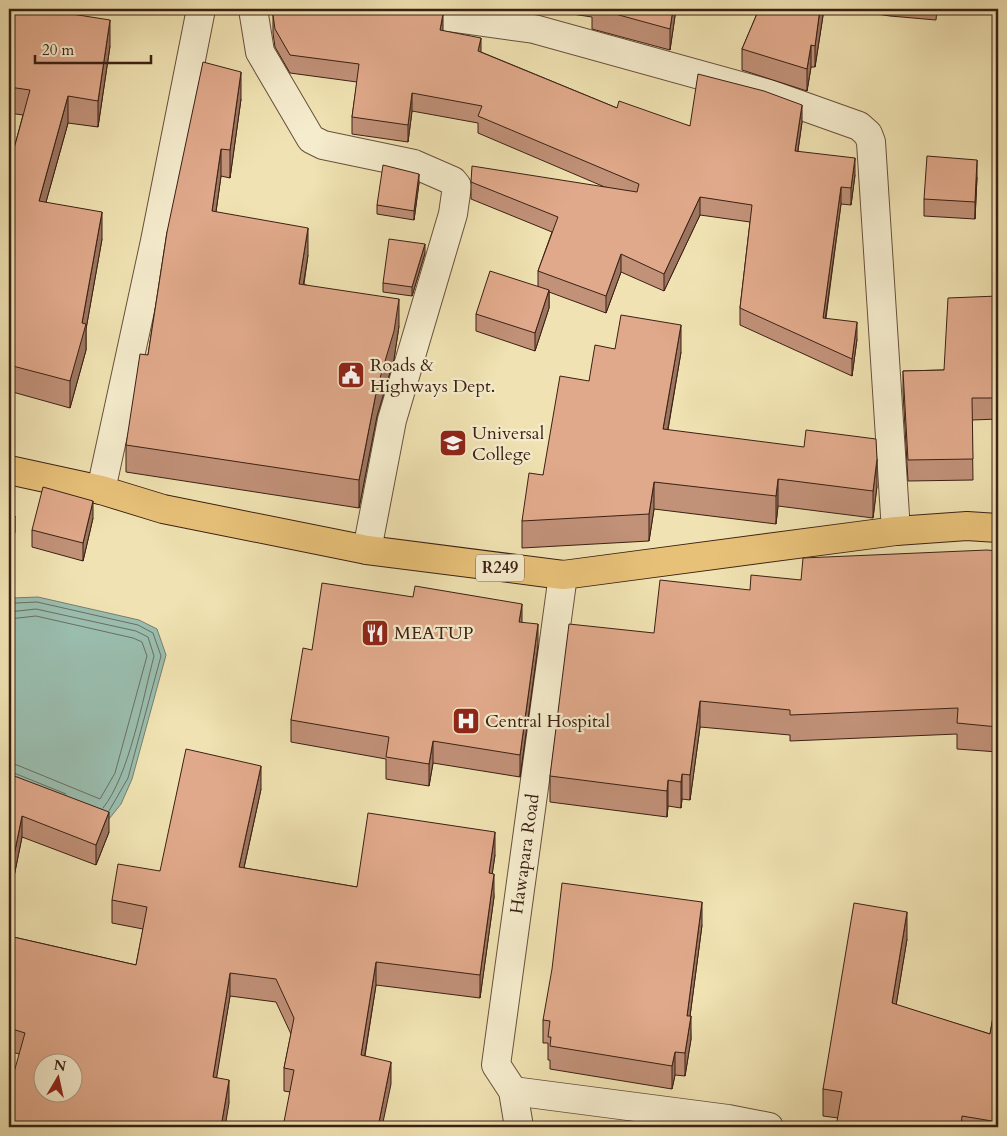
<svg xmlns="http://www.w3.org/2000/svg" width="1007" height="1136" viewBox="0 0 1007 1136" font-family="Cardo,serif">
	<rect width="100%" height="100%" fill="#f0e2b2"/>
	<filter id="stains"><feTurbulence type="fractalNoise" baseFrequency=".004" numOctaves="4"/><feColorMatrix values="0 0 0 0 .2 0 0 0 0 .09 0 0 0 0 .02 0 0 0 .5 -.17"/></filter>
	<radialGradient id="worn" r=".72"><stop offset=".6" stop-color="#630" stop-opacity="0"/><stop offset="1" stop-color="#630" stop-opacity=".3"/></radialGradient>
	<!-- water -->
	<polygon fill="#9abdae" stroke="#747e70" points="38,597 139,620 157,629 166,655 132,779 121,804 109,819 98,820 9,781 9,604 12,598"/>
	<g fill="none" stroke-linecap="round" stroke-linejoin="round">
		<!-- shore -->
		<g stroke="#6a6e61" stroke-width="1">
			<polyline points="9,605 16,603 37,602 138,625 153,633 161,656 128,778 109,811"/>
			<path d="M9,612L36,609L136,631L148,637L154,656C143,698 129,776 103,808"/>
			<polyline points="9,619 36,616 133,638 142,642 147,656 115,773 100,799 17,765 9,763"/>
			<polyline points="9,771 66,794"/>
		</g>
		<!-- minor casing -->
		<g stroke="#68503c" stroke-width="30">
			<g id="minor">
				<polyline points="253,9 260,52 311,139 323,145 414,164 453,181 457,186 453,214 392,420 367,550"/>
				<polyline points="390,9 534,29 769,94 859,126 868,134 871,142 896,531"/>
				<polyline points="101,490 155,241 201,9"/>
				<polyline points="513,1091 728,1119 769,1127"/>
				<polyline points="519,1127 513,1091 496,1065 563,575"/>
			</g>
		</g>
		<!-- major casing -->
		<g stroke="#3b2014" stroke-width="30">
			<polyline id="major" points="9,470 101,490 163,509 367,550 563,575 896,531 967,526 998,528"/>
		</g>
		<!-- minor -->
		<use href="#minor" stroke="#f5eccd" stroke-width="28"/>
		<!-- major -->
		<use href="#major" stroke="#e8c179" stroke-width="28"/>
	</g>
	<!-- wall -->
	<g fill="#c19178" stroke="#3b2014">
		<polygon points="9,9 110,46 98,127 68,123 46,202 102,239 86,329 86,350 70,408 9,391 9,167 23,115 9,113"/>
		<polygon points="552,9 676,9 670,50 592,29 592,17 552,11"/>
		<polygon points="759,9 824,9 815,67 811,67 807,91 742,70 742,49"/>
		<polygon points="844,9 937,9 936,20 890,16"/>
		<polygon points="273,15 443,31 481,52 617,108 690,126 802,122 798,151 855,175 851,205 841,204 826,318 857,339 852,376 740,325 740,308 750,222 700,215 664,291 621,272 606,313 549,292 549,308 535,351 476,331 476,314 538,287 538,271 552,232 471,199 471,182 607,188 478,133 478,123 412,111 408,142 352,134 352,117 357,82 290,73 275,47 273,33"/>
		<polygon points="241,99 230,178 221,176 216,212 308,255 304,284 399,326 394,359 377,416 359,508 126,472 126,445 148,355 167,232"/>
		<polygon points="977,177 975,219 924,216 924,199"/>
		<polygon points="419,183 414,220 377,214 377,205"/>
		<polygon points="425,253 412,296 383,292 383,283"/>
		<polygon points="998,296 998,419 972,420 973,480 908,481 903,392 903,371 944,370"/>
		<polygon points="615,349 681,352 668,430 877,486 873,518 778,506 776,524 654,509 649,541 522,548 522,521 543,475 589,381"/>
		<polygon points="93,518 83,561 32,547 32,530"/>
		<polygon points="998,551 998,752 957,749 957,734 790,741 790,735 700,727 690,800 682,799 681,808 668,806 667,817 550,802 550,776 654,633 750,590 801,580"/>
		<polygon points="522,622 538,646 520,777 433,763 429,786 386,779 386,759 291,742 291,720 312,650"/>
		<polygon points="9,774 109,832 96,865 22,837 9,901"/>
		<polygon points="261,789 244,868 357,887 495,855 492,874 494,897 480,998 376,985 365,1056 391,1084 290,1092 284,1091 284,1068 291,1034 276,1002 230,996 216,1078 229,1103 19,1054 9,1051 9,936 136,965 143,929 112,923 112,900 160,871"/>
		<polygon points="702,925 690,1016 691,1039 685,1076 675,1075 672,1089 550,1069 550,1060 548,1060 548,1043 543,1043 543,1020"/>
		<polygon points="907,939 896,1005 990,1034 998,989 998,1127 836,1127 838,1118 823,1116 823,1089"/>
	</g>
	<!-- shaded-wall -->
	<g fill="#9d7661" stroke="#3b2014">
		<polygon points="673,9 676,9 670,50 670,29"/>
		<polygon points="820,9 824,9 815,67 815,46"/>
		<polygon points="443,14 443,32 440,30"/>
		<polygon points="110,20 110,46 98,127 98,101"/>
		<polygon points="481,38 481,56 478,51"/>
		<polygon points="811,45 811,67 807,91 807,69"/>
		<polygon points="241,72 241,99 230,178 230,150"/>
		<polygon points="412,93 412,111 408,142 408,125"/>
		<polygon points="68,96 68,123 39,227 39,201"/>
		<polygon points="802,105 802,122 795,169 795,151"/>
		<polygon points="221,149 221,176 212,239 212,211"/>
		<polygon points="855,158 855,175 851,205 851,188"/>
		<polygon points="977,160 977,177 975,219 975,202"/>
		<polygon points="419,174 419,183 414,220 414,211"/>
		<polygon points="841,187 841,204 823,335 823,318"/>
		<polygon points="700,197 700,215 664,291 664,274"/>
		<polygon points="102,212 102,239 86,329 86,350 70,408 70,381 82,323"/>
		<polygon points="308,228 308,255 299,311 299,284"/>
		<polygon points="425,244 425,253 412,296 412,287"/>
		<polygon points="621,254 621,272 606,313 606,296"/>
		<polygon points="549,290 549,308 535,351 535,333"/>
		<polygon points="399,299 399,326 394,359 377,416 359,508 359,480 377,388"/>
		<polygon points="857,322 857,339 852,376 852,359"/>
		<polygon points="681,325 681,352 663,457 663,429"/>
		<polygon points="877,459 877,486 873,518 873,491"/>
		<polygon points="778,479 778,506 776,524 776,496"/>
		<polygon points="654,482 654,509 649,541 649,514"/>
		<polygon points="93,501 93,518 83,561 83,543"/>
		<polygon points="15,516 15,532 9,554 9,537"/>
		<polygon points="522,604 522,626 519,622"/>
		<polygon points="538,624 538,646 520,777 520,755"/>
		<polygon points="700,701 700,727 690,800 690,775"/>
		<polygon points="433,741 433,763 429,786 429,764"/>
		<polygon points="261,766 261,789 239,890 239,867"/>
		<polygon points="682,774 682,799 681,808 681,782"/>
		<polygon points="668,780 668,806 667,817 667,791"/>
		<polygon points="109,812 109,832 96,865 96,845"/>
		<polygon points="22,816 22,837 9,901 9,880"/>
		<polygon points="495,832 495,855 489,896 489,873"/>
		<polygon points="494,874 494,897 480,998 480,975"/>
		<polygon points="702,902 702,925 687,1039 687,1016"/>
		<polygon points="907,912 907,939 892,1030 892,1003"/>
		<polygon points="376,962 376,985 361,1078 361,1055"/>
		<polygon points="230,973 230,996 213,1100 213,1077"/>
		<polygon points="691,1016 691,1039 685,1076 685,1053"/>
		<polygon points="675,1052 675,1075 672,1089 672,1066"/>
		<polygon points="391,1062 391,1084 382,1127 378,1127"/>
		<polygon points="229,1080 229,1103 225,1127 221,1127"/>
	</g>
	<!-- building -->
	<g fill="#e0a98b" stroke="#3b2014" fill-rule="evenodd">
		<polygon points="9,9 40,9 110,20 98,101 68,96 39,201 102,212 82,323 86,324 70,381 9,365 9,167 30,90 9,87"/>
		<polygon points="274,9 330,9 351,12 351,9 391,9 443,14 440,30 481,38 478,51 617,108 619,101 690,126 698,74 764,91 802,105 795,151 855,158 851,188 841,187 823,318 857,322 852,359 740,308 752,205 700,197 664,274 621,254 606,296 538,271 558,217 471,182 472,166 637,192 639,184 478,116 482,106 412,93 408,125 352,117 359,64 290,55 275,29 273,15"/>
		<polygon points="597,9 673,9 670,29"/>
		<polygon points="759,9 820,9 815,46 811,45 807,69 742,49"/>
		<polygon points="203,62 241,72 230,150 221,149 212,211 308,228 299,284 399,299 394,331 377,388 359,480 126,445 140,354 148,355 167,232"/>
		<polygon points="927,156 977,160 975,202 924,199"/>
		<polygon points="383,165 419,174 414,211 377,205"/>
		<polygon points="389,239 425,244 412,287 383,283"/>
		<polygon points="490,271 549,290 535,333 476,314"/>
		<polygon points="998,296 998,398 972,398 973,459 908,460 903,371 944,370 948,298"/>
		<polygon points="621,315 681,325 663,429 804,447 806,430 876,439 877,459 873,491 778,479 776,496 654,482 649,514 522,521 529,473 543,475 560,376 589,381 595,345 615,349"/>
		<polygon points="43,487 93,501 83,543 32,530"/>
		<polygon points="9,514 15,516 9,537"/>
		<polygon points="987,550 998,551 998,727 957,723 958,708 790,715 790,710 700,701 690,775 682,774 681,782 668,780 667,791 550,776 569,624 654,633 660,580 750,590 751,575 801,580 803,558"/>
		<polygon points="322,583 413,597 415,586 522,604 519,622 538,624 520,755 433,741 429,764 386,757 389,737 291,720 303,648 312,650"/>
		<path d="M186,749L261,766L239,867L357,887L368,813L495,832L489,873L494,874L480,975L376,962L361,1055L391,1062L378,1127H283L294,1070L284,1068L294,1018L276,979L230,973L213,1077L229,1080L221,1127H9V1090L25,1033L9,1028V936L136,965L147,907L112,900L118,864L160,871ZM42,1064H72V1094H42Z"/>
		<polygon points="9,774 109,812 96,845 22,816 9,880"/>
		<polygon points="562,883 702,902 687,1016 691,1016 685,1053 675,1052 672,1066 550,1046 551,1037 548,1037 550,1021 543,1020 552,969"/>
		<polygon points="854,903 907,912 892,1003 990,1034 998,989 998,1122 962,1116 961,1127 836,1127 842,1092 823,1089"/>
	</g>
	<!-- icons -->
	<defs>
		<g id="civic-square" transform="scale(1.4375)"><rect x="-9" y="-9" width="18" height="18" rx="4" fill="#8f2418" stroke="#f5eccd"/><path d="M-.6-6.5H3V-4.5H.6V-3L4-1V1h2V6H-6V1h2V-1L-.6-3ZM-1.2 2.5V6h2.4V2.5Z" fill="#fff"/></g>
		<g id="university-square" transform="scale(1.4375)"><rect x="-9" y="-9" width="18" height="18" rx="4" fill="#8f2418" stroke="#f5eccd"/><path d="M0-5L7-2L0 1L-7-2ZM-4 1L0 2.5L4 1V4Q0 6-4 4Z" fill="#fff"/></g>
		<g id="restaurant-square" transform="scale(1.4375)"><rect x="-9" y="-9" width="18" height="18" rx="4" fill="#8f2418" stroke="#f5eccd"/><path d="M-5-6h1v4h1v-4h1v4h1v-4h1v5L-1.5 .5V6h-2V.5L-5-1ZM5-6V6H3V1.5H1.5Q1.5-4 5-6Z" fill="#fff"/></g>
		<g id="hospital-square" transform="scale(1.4375)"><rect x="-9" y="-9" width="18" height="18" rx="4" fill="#8f2418" stroke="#f5eccd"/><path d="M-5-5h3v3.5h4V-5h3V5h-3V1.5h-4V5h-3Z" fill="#fff"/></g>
	</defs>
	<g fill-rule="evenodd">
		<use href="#civic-square" x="351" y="375"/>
		<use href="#university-square" x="453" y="443"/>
		<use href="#restaurant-square" x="375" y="633"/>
		<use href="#hospital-square" x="466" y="721"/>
	</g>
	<g text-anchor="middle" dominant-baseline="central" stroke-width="4.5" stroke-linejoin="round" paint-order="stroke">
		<!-- shield labels -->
		<rect fill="#f5eccd" stroke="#735d4c" stroke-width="1" x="476" y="554.5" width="48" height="27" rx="4"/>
		<g font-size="16" font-weight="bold" fill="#3b2014">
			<text x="500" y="568">R249</text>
		</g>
		<!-- poi labels -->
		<g font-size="18" fill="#3b2014" stroke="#f5eccd" text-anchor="start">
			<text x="370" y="365">Roads &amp;<tspan x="370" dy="21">Highways Dept.</tspan></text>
			<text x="472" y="433">Universal<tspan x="472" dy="21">College</tspan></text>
			<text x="394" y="633">MEATUP</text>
			<text x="485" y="721">Central Hospital</text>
		</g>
		<!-- street labels -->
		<g font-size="18" fill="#3b2014" stroke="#f5eccd">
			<text transform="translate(525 854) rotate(-82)">Hawapara Road</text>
		</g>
	</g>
	<!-- margin -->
	<rect width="1007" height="1136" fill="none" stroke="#f0e2b2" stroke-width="30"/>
	<rect x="10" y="10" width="987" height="1116" fill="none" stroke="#3b2014" stroke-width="2.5"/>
	<rect x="15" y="15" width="977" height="1106" fill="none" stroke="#3b2014"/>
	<!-- north arrow -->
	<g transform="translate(58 1078) rotate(9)"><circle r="24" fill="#f5eccd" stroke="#ab9a83"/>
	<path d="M0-4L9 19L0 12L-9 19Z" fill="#8f2418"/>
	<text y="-8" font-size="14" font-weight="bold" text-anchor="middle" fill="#3b2014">N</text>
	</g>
	<!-- scale -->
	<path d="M35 55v8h116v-8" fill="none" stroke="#3b2014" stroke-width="2.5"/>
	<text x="42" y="55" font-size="15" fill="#3b2014" stroke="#f5eccd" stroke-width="4" paint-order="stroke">20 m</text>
	<rect width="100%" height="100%" filter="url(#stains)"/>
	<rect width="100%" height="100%" fill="url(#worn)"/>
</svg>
